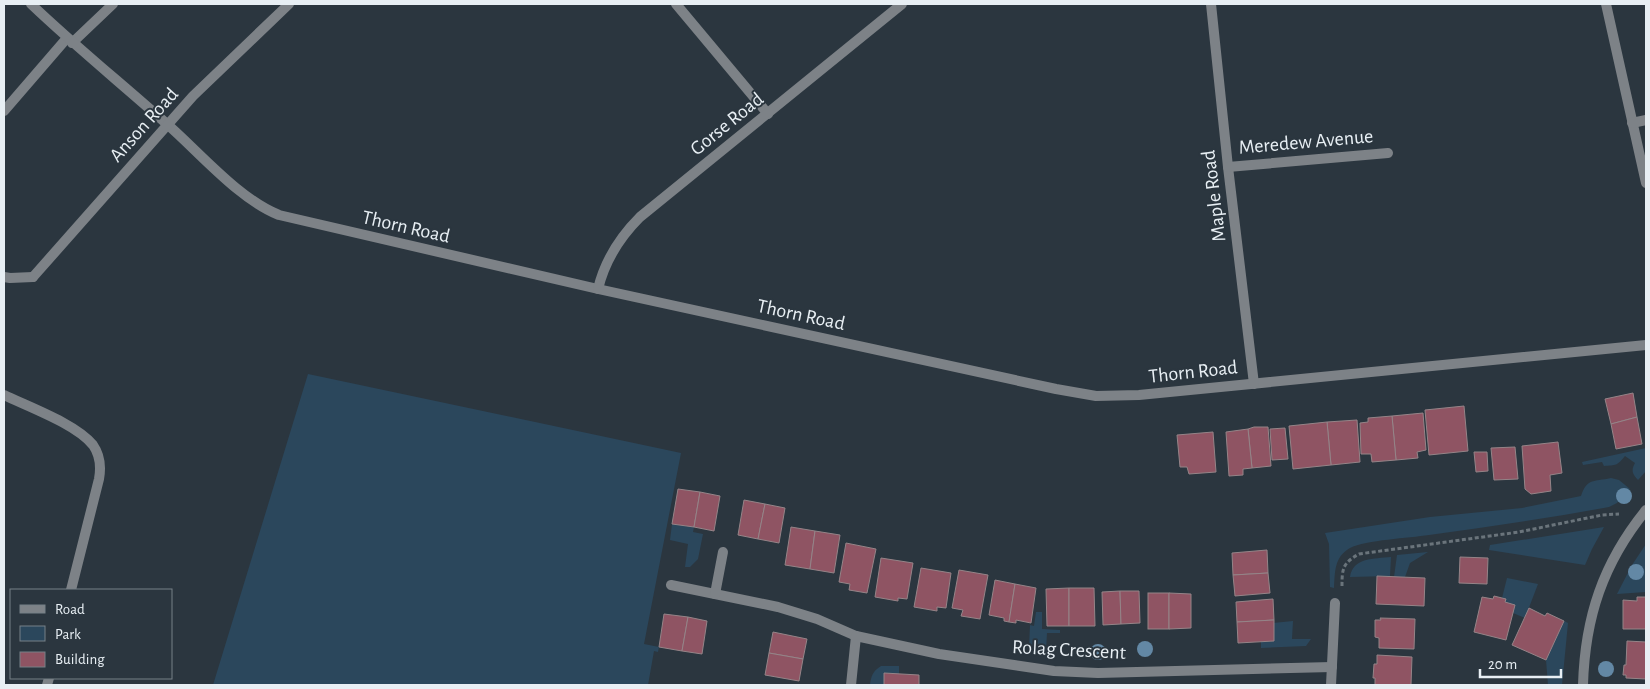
<svg xmlns="http://www.w3.org/2000/svg" width="1650" height="689" viewBox="0 0 1650 689" font-family="'Alegreya Sans',sans-serif">
	<rect width="100%" height="100%" fill="#2b363f"/>
	<!-- green -->
	<g fill="#2b475c">
		<polygon points="308,374 681,453 644,644 659,647 658,652 654,651 648,685 213,685"/>
		<path d="M1646,448V471L1638,480C1632,474 1631,470 1635,463L1625,456C1617,466 1616,465 1604,466L1602,462L1583,465L1582,462Z"/>
		<path d="M1611,478L1619,480L1630,489L1617,503L1609,507C1549,518 1489,527 1429,535C1409,538 1366,540 1350,548C1334,557 1335,572 1334,588L1330,587L1329,544L1325,533L1430,517L1522,508L1581,496C1587,478 1593,482 1611,478Z"/>
		<polygon points="672,524 694,527 693,532 703,534 698,559 690,567 685,567 688,544 670,540"/>
		<polygon points="1604,527 1592,549 1585,565 1489,550 1490,545"/>
		<polygon points="1646,544 1646,592 1617,594 1632,565"/>
		<polygon points="1428,552 1410,563 1405,577 1394,577 1397,555"/>
		<path d="M1391,557L1390,576L1350,577C1353,557 1374,559 1391,557Z"/>
		<polygon points="1507,578 1538,584 1525,618 1513,613 1514,605 1505,602 1505,599 1502,598"/>
		<polygon points="1036,612 1042,612 1042,629 1060,630 1060,633 1047,633 1046,650 1029,648 1030,625 1034,626"/>
		<polygon points="1293,621 1292,639 1311,639 1306,646 1261,648 1261,642 1274,641 1273,623"/>
		<polygon points="1564,621 1568,623 1562,685 1548,685 1546,660"/>
		<path d="M881,666H899V674L884,673V685H870C871,676 873,671 881,666Z"/>
	</g>
	<!-- building -->
	<g fill="#8f5463" stroke="#958488">
		<polygon points="1633,393 1637,417 1611,424 1605,399"/>
		<polygon points="1464,406 1468,451 1429,455 1425,410"/>
		<polygon points="1423,413 1426,450 1417,452 1418,458 1396,460 1392,416"/>
		<polygon points="1392,416 1396,460 1372,462 1371,454 1361,454 1360,423 1368,422 1368,418"/>
		<polygon points="1637,417 1642,444 1616,449 1611,424"/>
		<polygon points="1357,420 1360,462 1331,465 1327,422"/>
		<polygon points="1327,422 1331,465 1293,469 1289,426"/>
		<polygon points="1254,427 1268,427 1271,466 1252,468 1248,429"/>
		<polygon points="1285,428 1288,459 1272,460 1270,429"/>
		<polygon points="1248,429 1252,468 1243,469 1243,475 1229,476 1226,432"/>
		<polygon points="1213,432 1216,472 1189,474 1187,467 1180,467 1177,435"/>
		<polygon points="1558,442 1562,473 1550,475 1551,491 1531,494 1525,489 1522,446"/>
		<polygon points="1515,447 1518,479 1494,480 1491,448"/>
		<polygon points="1474,452 1487,452 1488,471 1476,472"/>
		<polygon points="678,489 700,492 694,527 672,524"/>
		<polygon points="700,492 720,496 714,531 694,527"/>
		<polygon points="744,500 765,504 758,539 738,535"/>
		<polygon points="765,504 785,508 779,543 758,539"/>
		<polygon points="791,527 815,531 810,569 785,565"/>
		<polygon points="815,531 840,535 834,573 810,569"/>
		<polygon points="846,543 876,549 867,593 849,590 850,584 839,582"/>
		<polygon points="1267,550 1268,573 1233,575 1232,553"/>
		<polygon points="1460,557 1488,558 1487,584 1459,583"/>
		<polygon points="881,558 913,563 907,599 898,598 898,601 875,597"/>
		<polygon points="921,568 951,573 946,608 937,607 937,611 914,607"/>
		<polygon points="959,570 988,575 980,619 961,616 963,610 952,608"/>
		<polygon points="1268,573 1270,593 1235,596 1233,575"/>
		<polygon points="1377,576 1425,578 1424,606 1376,604"/>
		<polygon points="995,580 1015,584 1009,622 1004,621 1004,618 989,615"/>
		<polygon points="1015,584 1036,588 1031,623 1016,620 1016,623 1009,622"/>
		<polygon points="1069,588 1069,626 1047,626 1046,589"/>
		<polygon points="1069,588 1094,588 1095,626 1069,626"/>
		<polygon points="1120,591 1121,624 1103,625 1102,592"/>
		<polygon points="1120,591 1139,591 1140,623 1121,624"/>
		<rect x="1148" y="593" width="21" height="36"/>
		<polygon points="1169,593 1191,594 1191,628 1169,629"/>
		<polygon points="1494,596 1506,599 1505,602 1515,605 1506,640 1474,632 1482,597 1493,599"/>
		<polygon points="1637,597 1646,597 1646,629 1623,629 1623,600 1637,601"/>
		<polygon points="1273,599 1274,620 1237,622 1236,602"/>
		<polygon points="1529,608 1545,616 1547,613 1564,621 1546,660 1512,645"/>
		<polygon points="664,614 688,617 682,651 659,647"/>
		<polygon points="688,617 707,621 702,654 682,651"/>
		<polygon points="1380,618 1415,619 1414,649 1379,648 1379,638 1375,637 1375,620 1381,620"/>
		<polygon points="1274,620 1274,641 1238,643 1237,622"/>
		<polygon points="773,632 807,639 803,659 769,653"/>
		<polygon points="1627,641 1646,642 1646,679 1626,678 1626,675 1623,675 1624,665 1626,665"/>
		<polygon points="769,653 803,659 799,681 765,675"/>
		<polygon points="1377,655 1412,657 1411,685 1375,685 1375,678 1373,678 1374,664 1377,664"/>
		<polygon points="884,673 919,675 919,685 884,685"/>
	</g>
	<g fill="none" stroke-linecap="round" stroke-linejoin="round">
		<!-- path -->
		<path stroke="#6a747b" stroke-width="3" stroke-dasharray="4 2.5" stroke-linecap="butt" d="M1342,586C1342,568 1343,563 1359,554L1519,532L1602,515L1619,514"/>
		<!-- service -->
		<g stroke="#7d8287" stroke-width="10">
			<polyline points="72,43 113,4"/>
			<polyline points="4,111 67,38"/>
			<polyline points="4,277 10,278 33,277"/>
		</g>
		<!-- minor -->
		<g stroke="#7d8287" stroke-width="10">
			<path d="M31,4C75,46 122,84 168,125C201,154 239,199 279,215L598,289L1056,389L1096,396L1139,395L1646,345"/>
			<polyline points="676,4 768,114"/>
			<polyline points="1211,4 1228,167 1254,384"/>
			<polyline points="1606,4 1646,183"/>
			<polyline points="1632,123 1646,120"/>
			<polyline points="1228,167 1388,153"/>
			<polyline points="33,277 193,96 289,4"/>
			<path d="M598,289C605,260 619,238 640,217L902,4"/>
			<path d="M4,395C29,407 76,424 93,445C100,455 101,468 99,479L71,590"/>
			<polyline points="671,585 778,607 817,619 856,636"/>
			<polyline points="715,594 723,552"/>
			<polyline points="47,685 49,678"/>
			<polyline points="851,685 856,636 939,654 1054,671 1098,673 1332,667"/>
			<polyline points="1331,685 1335,603"/>
			<path d="M1583,685C1585,617 1603,563 1646,510"/>
		</g>
	</g>
	<!-- trees -->
	<g fill="#6388a5">
		<circle cx="1624" cy="496" r="8"/>
		<circle cx="1636" cy="572" r="8"/>
		<circle cx="1145" cy="649" r="8"/>
		<circle cx="1098" cy="652" r="8"/>
		<circle cx="1606" cy="669" r="8"/>
	</g>
	<g text-anchor="middle" dominant-baseline="central" stroke-width="4" stroke-linejoin="round" paint-order="stroke">
		<!-- street labels -->
		<g font-size="20" fill="#e8eff4" stroke="#2b363f">
			<text transform="translate(727 124) rotate(-39)">Gorse Road</text>
			<text transform="translate(144 125) rotate(-48)">Anson Road</text>
			<text transform="translate(1306 142) rotate(-5)">Meredew Avenue</text>
			<text transform="translate(1214 196) rotate(-97)">Maple Road</text>
			<text transform="translate(406 227) rotate(13)">Thorn Road</text>
			<text transform="translate(801 315) rotate(12)">Thorn Road</text>
			<text transform="translate(1193 372) rotate(-6)">Thorn Road</text>
			<text transform="translate(1069 650) rotate(3)">Rolag Crescent</text>
		</g>
	</g>
	<!-- border -->
	<rect width="1650" height="689" fill="none" stroke="#e8eff4" stroke-width="10"/>
	<!-- legend -->
	<rect x="10" y="589" width="162" height="90" fill="#2b363f" stroke="#778087"/>
	<rect x="20" y="605" width="25" height="8" fill="#7d8287" stroke="#778087"/>
	<text x="55" y="614" font-size="15" fill="#e8eff4">Road</text>
	<rect x="20" y="626" width="25" height="15" fill="#2b475c" stroke="#778087"/>
	<text x="55" y="639" font-size="15" fill="#e8eff4">Park</text>
	<rect x="20" y="652" width="25" height="15" fill="#8f5463" stroke="#778087"/>
	<text x="55" y="664" font-size="15" fill="#e8eff4">Building</text>
	<!-- scale -->
	<path d="M1480 669v8h81v-8" fill="none" stroke="#e8eff4" stroke-width="2.5"/>
	<text x="1488" y="669" font-size="15" fill="#e8eff4" stroke="#2b363f" stroke-width="4" paint-order="stroke">20 m</text>
</svg>
